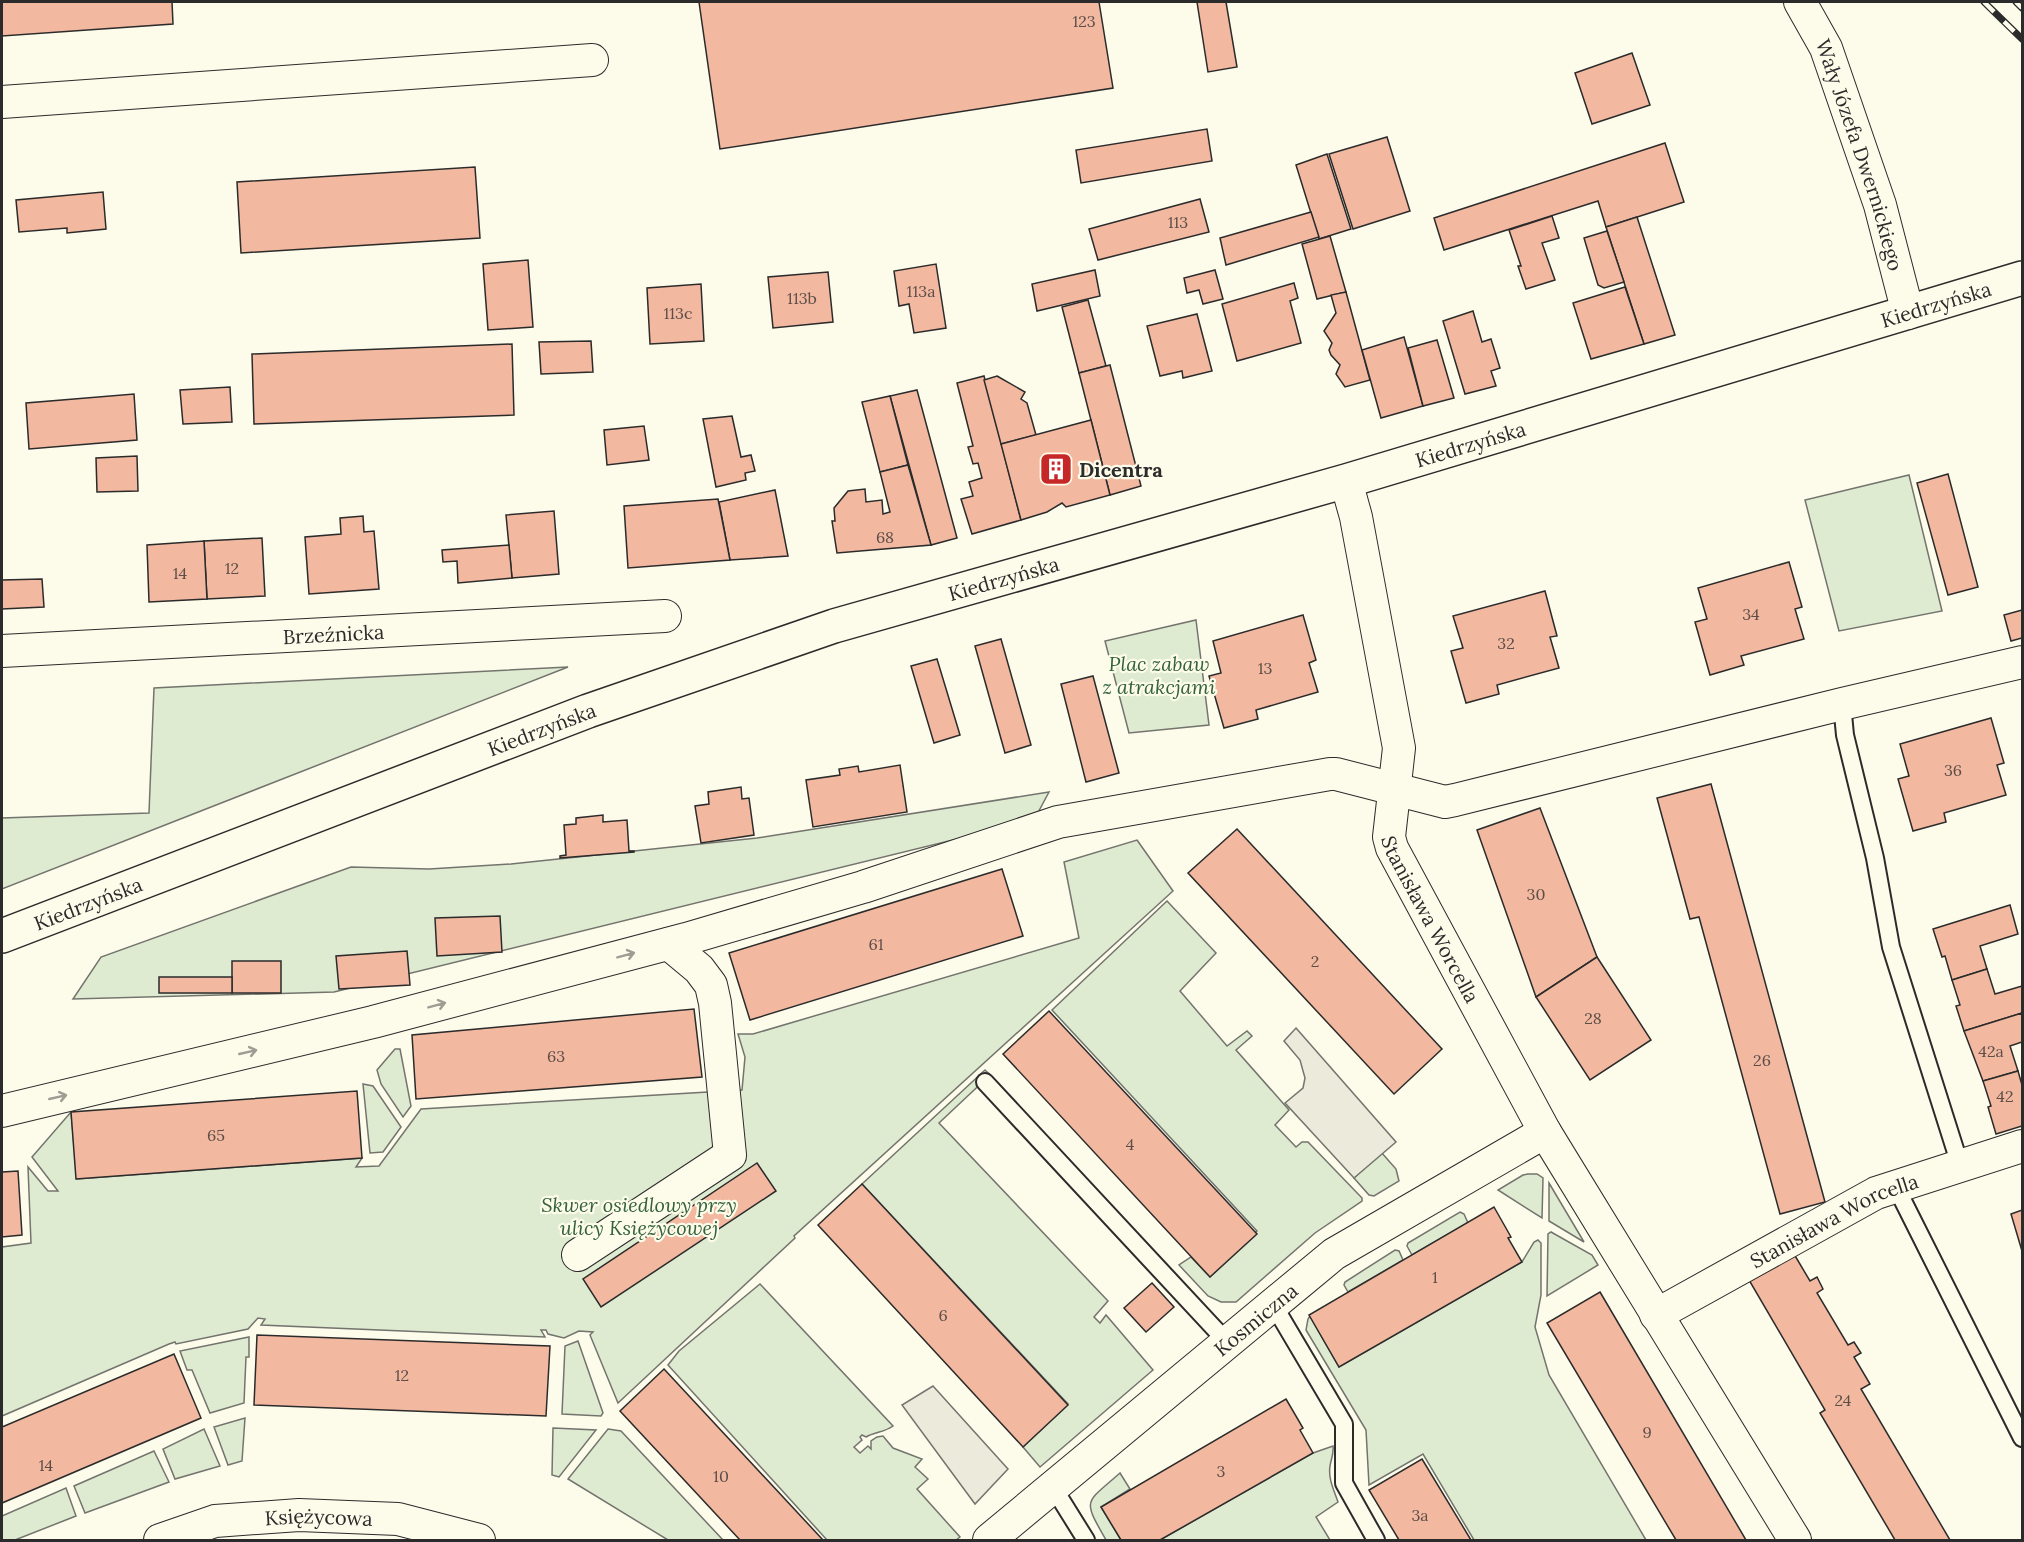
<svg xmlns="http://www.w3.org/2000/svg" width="2024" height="1542" viewBox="0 0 2024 1542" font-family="Lora,serif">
	<rect width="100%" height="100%" fill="#fdfbea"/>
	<!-- green -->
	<g fill="#deebd1" stroke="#74746e" stroke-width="1.5">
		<polygon points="1909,475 1942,611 1839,631 1805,500"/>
		<polygon points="1196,620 1209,725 1129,733 1105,641"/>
		<polygon points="568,667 2,889 2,818 149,813 154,688"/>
		<polygon points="1049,792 1034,820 334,992 73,999 101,957 351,867 429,869 511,864 757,838"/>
		<polygon points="1137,840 1173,891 794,1236 795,1238 618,1403 590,1335 593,1332 579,1331 564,1338 548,1334 546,1330 541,1330 545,1337 261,1325 265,1319 258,1318 248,1329 176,1344 175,1342 169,1344 2,1416 2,1247 31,1243 28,1167 48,1191 58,1191 32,1157 71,1112 77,1179 362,1158 356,1167 379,1166 421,1109 742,1090 745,1057 738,1034 753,1034 1079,938 1064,862"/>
		<polygon points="1167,901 1216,953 1180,991 1227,1046 1247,1031 1252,1036 1236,1050 1289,1110 1275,1125 1296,1147 1302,1142 1308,1142 1362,1198 1362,1201 1315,1233 1236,1302 1221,1302 1208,1296 1179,1265 1191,1257 1210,1277 1257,1231 1052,1010"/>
		<polygon points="395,1049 400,1049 411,1106 403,1117 381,1084 377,1070"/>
		<polygon points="985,1070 990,1075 939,1123 1108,1301 1094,1317 1100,1323 1106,1315 1153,1370 1040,1467 1023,1447 1068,1404 862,1184"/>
		<polygon points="363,1084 373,1086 401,1127 383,1152 370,1153"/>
		<polygon points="1381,1152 1396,1169 1399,1181 1374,1196 1369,1195 1354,1178"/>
		<polygon points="1528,1174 1537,1174 1543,1178 1542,1218 1498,1190 1523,1175"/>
		<polygon points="1549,1183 1584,1242 1549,1221"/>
		<polygon points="1460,1212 1464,1214 1468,1223 1412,1255 1407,1246 1408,1243"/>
		<polygon points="1551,1232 1592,1255 1598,1265 1547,1296 1548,1234"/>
		<polygon points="1538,1240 1541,1243 1541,1295 1535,1327 1549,1375 1646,1540 1474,1540 1423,1454 1369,1485 1366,1430 1306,1330 1308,1319 1310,1316 1339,1367 1522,1262 1534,1242"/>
		<polygon points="1395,1250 1399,1251 1403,1260 1348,1292 1344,1285 1345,1282"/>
		<path d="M760,1284L893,1426C885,1432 875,1432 866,1437L862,1435L860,1437L862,1440L854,1447L860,1453L868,1446L871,1449V1441L877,1437L883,1436L893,1448L922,1459L915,1467L928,1479L917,1489L960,1537L956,1540H827L668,1365L679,1351Z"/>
		<polygon points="249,1337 249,1357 246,1357 244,1403 210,1413 192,1370 187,1370 180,1351"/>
		<polygon points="578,1341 603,1413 601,1416 562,1414 565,1346"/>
		<polygon points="245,1418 242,1461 228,1465 214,1427"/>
		<polygon points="553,1428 596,1430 559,1477 552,1475"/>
		<polygon points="204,1429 220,1466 175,1479 163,1449"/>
		<polygon points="608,1429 621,1431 723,1540 668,1540 568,1479"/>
		<path d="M1333,1446C1334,1454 1331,1459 1330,1466C1328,1479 1334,1490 1338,1502L1316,1517L1330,1540H1160L1313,1453Z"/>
		<polygon points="154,1451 169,1482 85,1513 74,1486"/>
		<path d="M1120,1473L1130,1489L1101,1507L1121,1540H1106C1082,1498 1085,1504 1120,1473Z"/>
		<polygon points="66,1488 76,1516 15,1540 2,1540 2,1516"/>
	</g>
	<!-- parking -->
	<g fill="#eceadb" stroke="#74746e" stroke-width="1.5">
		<polygon points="1296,1028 1396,1142 1354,1178 1285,1103 1303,1088 1305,1078 1300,1060 1284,1041"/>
		<polygon points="933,1386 1008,1469 975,1504 902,1405"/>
	</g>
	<!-- building -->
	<g fill="#f2b8a0" stroke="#2b2b2b" stroke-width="1.5">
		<polygon points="2,2 172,2 173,24 2,36"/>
		<polygon points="699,2 1099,2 1113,88 720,149"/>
		<polygon points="1197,2 1226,2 1237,67 1208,72"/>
		<polygon points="1632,53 1650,105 1592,124 1575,73"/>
		<polygon points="1207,129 1212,161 1081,183 1076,150"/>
		<polygon points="1387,137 1410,211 1353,229 1329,154"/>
		<polygon points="1665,143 1684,202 1606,227 1598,201 1444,250 1434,218"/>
		<polygon points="1327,154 1351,229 1319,239 1296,165"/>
		<polygon points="475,167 480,238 241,253 237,182"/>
		<polygon points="103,192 106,229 67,233 67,228 19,232 16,200"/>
		<polygon points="1200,199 1209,232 1098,260 1089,229"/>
		<polygon points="1311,212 1319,237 1226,265 1220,238"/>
		<polygon points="1552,216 1559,238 1542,243 1555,280 1526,289 1518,266 1521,266 1509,230"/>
		<polygon points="1637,217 1675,335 1644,344 1606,227"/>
		<polygon points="1607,231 1624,282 1604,288 1598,285 1584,238"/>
		<polygon points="1330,236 1346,292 1317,299 1302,244"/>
		<polygon points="528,260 533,327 488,330 483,264"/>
		<polygon points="936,264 946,328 914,333 909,304 899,306 894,271"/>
		<polygon points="1095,270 1100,296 1037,311 1032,284"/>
		<polygon points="1215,270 1223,299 1203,304 1199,290 1187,293 1184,278"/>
		<polygon points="828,272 833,322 773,328 768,277"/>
		<polygon points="1294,283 1298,298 1290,301 1301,343 1237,361 1222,304"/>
		<polygon points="701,284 704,341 650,344 647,288"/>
		<polygon points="1625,287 1644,344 1591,359 1573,303"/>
		<polygon points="1346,292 1370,380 1345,387 1336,374 1340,365 1331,355 1329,350 1332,343 1324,331 1336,313 1331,295"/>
		<polygon points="1088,300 1106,366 1079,373 1062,307"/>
		<polygon points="1473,311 1482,342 1491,339 1500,368 1491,371 1496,386 1465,394 1443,321"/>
		<polygon points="1197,314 1212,371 1183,378 1182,371 1160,376 1147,326"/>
		<polygon points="1404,337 1423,406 1381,418 1362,350"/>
		<polygon points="1437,340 1454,398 1423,406 1408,348"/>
		<polygon points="591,341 593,372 541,374 539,342"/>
		<polygon points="512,344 514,415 254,424 252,354"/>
		<polygon points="1110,365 1141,486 1110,495 1079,373"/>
		<polygon points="984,376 1021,520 972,534 961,499 973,496 969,482 982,478 978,463 973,464 968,447 973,446 957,383"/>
		<polygon points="997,376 1025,392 1021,399 1027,403 1036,435 1001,444 984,380"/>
		<polygon points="230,387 232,422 183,424 180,390"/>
		<polygon points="917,390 957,538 931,545 890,396"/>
		<polygon points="134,394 137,440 29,449 26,403"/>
		<polygon points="890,396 908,465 880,472 862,402"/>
		<polygon points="732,416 741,457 751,455 755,471 745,473 746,480 716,487 703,419"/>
		<polygon points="1091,420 1110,495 1066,507 1062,503 1047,512 1021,520 1001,444"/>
		<polygon points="644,426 649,460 607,465 604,430"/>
		<polygon points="137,456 138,491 97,492 96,458"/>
		<polygon points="908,465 931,545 837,553 832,521 835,521 834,508 848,491 865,489 866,502 882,500 883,514 890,512 880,472"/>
		<polygon points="1948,474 1978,587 1948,595 1917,483"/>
		<polygon points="775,490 788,556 730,560 719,502"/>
		<polygon points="718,499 730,560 628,568 624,506"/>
		<polygon points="554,511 559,574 512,578 506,515"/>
		<polygon points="363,516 364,532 374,531 379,589 309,594 305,537 341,534 340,518"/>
		<polygon points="262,538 265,596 207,599 204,541"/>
		<polygon points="204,541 207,599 149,602 147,545"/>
		<polygon points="509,545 512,578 458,583 457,561 443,562 442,550"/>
		<polygon points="1789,562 1802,607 1795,609 1804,639 1741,656 1744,665 1710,675 1695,622 1707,619 1698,588"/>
		<polygon points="42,579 44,607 2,609 2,580"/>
		<polygon points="1545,591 1557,636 1550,637 1559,668 1497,685 1499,694 1466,703 1451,651 1463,648 1453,616"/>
		<polygon points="2022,610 2022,638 2011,641 2004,615"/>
		<polygon points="1303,615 1316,660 1309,663 1318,692 1256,710 1258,719 1224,728 1209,676 1221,673 1213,641"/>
		<polygon points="1001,639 1031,745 1005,753 975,646"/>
		<polygon points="937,659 960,735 934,743 911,666"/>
		<polygon points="1093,676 1119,773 1086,782 1061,684"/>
		<polygon points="1991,718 2004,763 1997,765 2006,795 1944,813 1946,822 1913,831 1898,779 1909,776 1900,744"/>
		<polygon points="900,765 907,812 813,827 806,780 840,775 839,769 858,766 859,772"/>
		<polygon points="1711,784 1825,1202 1780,1214 1699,917 1690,919 1657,798"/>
		<polygon points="741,787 742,799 749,798 754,835 701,843 695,806 709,804 708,792"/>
		<polygon points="1540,808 1597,957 1536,997 1477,830"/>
		<polygon points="603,815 603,822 627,820 629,851 634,851 634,852 560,858 560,856 566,855 564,825 576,824 576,818"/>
		<polygon points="1237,829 1442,1049 1394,1094 1188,873"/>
		<polygon points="1002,869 1023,936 750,1020 729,953"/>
		<polygon points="2010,905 2018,934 1980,946 1987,969 1952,980 1945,956 1942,957 1933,929"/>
		<polygon points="500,916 502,952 437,956 435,918"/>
		<polygon points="407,951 410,985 339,989 336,956"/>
		<polygon points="1597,957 1651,1040 1590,1080 1536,997"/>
		<rect x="232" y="961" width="49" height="32"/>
		<polygon points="1987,969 1995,994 2022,986 2022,1013 1964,1031 1956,1006 1960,1005 1952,980"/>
		<rect x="159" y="977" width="73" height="16"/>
		<polygon points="694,1009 702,1077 416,1099 412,1035"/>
		<polygon points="1049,1011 1257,1234 1210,1277 1003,1054"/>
		<polygon points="2022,1013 2022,1042 2010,1046 2018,1071 1983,1081 1964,1031"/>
		<polygon points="2018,1071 2022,1085 2022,1126 1996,1134 1988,1107 1991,1106 1983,1081"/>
		<polygon points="357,1091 362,1158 76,1179 71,1112"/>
		<polygon points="757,1163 776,1191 601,1307 583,1279"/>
		<polygon points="18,1171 22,1235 2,1237 2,1172"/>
		<polygon points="862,1184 1068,1405 1023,1447 818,1225"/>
		<polygon points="1494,1207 1511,1237 1508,1238 1522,1262 1339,1367 1309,1315"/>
		<polygon points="2022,1210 2022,1251 2011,1214"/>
		<polygon points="1794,1254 1810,1281 1817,1277 1823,1289 1817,1293 1848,1345 1854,1342 1861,1353 1854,1357 1870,1384 1861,1389 1950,1540 1895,1540 1820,1413 1825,1410 1749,1280"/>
		<polygon points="1152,1283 1174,1307 1146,1332 1124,1308"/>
		<polygon points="1600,1292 1746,1540 1676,1540 1547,1323"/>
		<polygon points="257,1335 550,1346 546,1416 254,1405"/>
		<polygon points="174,1354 201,1418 2,1503 2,1427"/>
		<polygon points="664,1369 823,1540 740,1540 620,1411"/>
		<polygon points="1286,1399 1303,1428 1300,1430 1313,1453 1160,1540 1121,1540 1101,1507"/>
		<polygon points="1422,1459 1471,1540 1399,1540 1369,1490"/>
	</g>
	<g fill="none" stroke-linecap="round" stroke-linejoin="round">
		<!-- lane casing -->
		<g stroke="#2b2b2b" stroke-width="20">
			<g id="lane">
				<polyline points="1842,704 1845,735 1875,858 1891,947 1960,1165"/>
				<polyline points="985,1082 1227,1342"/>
				<polyline points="1896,1187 2022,1438"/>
				<polyline points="1273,1304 1344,1424 1344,1483 1376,1540"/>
				<polyline points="1053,1487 1086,1540"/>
			</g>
		</g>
		<!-- street casing -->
		<g stroke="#2b2b2b" stroke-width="34">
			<g id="street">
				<path id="s1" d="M1800,2L1826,48L1880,205L1908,313"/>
				<polyline points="2,102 592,60"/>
				<path id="s2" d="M1346,481L1356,517L1399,748L1389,837L1392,848L1545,1132L1795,1540"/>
				<path id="s3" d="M2,651L665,616"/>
				<polyline points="2,1111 373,1022 686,939 863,887 1058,822 1330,774 1336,774 1445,802 1455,800 1842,704 2022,662"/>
				<polyline points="578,1255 730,1155 715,1003 711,985 699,969 669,944"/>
				<path id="s4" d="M1656,1315L1876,1193L2022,1146"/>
				<path id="s5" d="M160,1540L215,1521L299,1515L398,1519L479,1540"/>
				<path id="s6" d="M989,1540L1334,1254L1545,1132"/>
			</g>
		</g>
		<!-- secondary casing -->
		<g stroke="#2b2b2b" stroke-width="36">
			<g id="secondary">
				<path id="s7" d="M2,936L588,711L834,626L1346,481L2022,278"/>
			</g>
		</g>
		<!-- lane -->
		<use href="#lane" stroke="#fdfbea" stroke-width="16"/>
		<!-- street -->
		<use href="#street" stroke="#fdfbea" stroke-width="32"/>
		<!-- secondary -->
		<use href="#secondary" stroke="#fdfbea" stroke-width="33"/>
		<!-- rail casing -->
		<g stroke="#2b2b2b" stroke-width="7">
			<g id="rail">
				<polyline points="1984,2 2022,39"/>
				<polyline points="2016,2 2022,8"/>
			</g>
		</g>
		<!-- rail -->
		<use href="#rail" stroke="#fdfbea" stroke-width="4.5" stroke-dasharray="14" stroke-linecap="butt"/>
	</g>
	<!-- one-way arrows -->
	<defs><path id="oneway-shaft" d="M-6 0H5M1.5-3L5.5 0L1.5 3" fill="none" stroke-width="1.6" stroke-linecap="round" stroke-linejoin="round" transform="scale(1.5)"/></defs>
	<g stroke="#9e9d94">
		<use href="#oneway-shaft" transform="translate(626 955) rotate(-15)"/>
		<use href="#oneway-shaft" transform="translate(437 1005) rotate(-15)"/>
		<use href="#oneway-shaft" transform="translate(248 1052) rotate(-13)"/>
		<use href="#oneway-shaft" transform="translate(58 1097) rotate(-13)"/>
	</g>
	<!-- icons -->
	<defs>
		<g id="building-square" transform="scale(1.725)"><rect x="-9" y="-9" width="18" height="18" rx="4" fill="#c62828" stroke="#fdfbea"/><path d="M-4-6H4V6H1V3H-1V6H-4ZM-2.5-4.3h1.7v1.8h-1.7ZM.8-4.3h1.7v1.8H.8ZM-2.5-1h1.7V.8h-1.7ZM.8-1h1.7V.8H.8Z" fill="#fff"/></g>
	</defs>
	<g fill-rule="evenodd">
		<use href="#building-square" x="1056" y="469"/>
	</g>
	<g text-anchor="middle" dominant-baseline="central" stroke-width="4.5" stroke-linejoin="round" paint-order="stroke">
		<!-- number labels -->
		<g font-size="16" fill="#5d4e48">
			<text x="1084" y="21">123</text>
			<text x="1178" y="222">113</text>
			<text x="921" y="291">113a</text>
			<text x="802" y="298">113b</text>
			<text x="678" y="313">113c</text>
			<text x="885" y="537">68</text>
			<text x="232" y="568">12</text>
			<text x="180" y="573">14</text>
			<text x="1751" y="614">34</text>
			<text x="1506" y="643">32</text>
			<text x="1265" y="668">13</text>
			<text x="1953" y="770">36</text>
			<text x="1536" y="894">30</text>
			<text x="876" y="944">61</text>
			<text x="1315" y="961">2</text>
			<text x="1593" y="1018">28</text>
			<text x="1991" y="1051">42a</text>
			<text x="556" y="1056">63</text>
			<text x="1762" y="1060">26</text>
			<text x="2005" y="1096">42</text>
			<text x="216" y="1135">65</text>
			<text x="1130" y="1144">4</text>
			<text x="1435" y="1277">1</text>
			<text x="943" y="1315">6</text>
			<text x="402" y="1375">12</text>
			<text x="1843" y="1400">24</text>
			<text x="1647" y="1432">9</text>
			<text x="46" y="1465">14</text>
			<text x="1221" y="1471">3</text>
			<text x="721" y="1476">10</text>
			<text x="1420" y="1515">3a</text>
		</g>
		<!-- street labels -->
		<g font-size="20" fill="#2b2b2b" stroke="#fdfbea">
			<text stroke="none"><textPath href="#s1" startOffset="165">Wały Józefa Dwernickiego</textPath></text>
			<text stroke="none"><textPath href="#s7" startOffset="2036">Kiedrzyńska</textPath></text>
			<text stroke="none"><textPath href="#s7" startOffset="1550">Kiedrzyńska</textPath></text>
			<text stroke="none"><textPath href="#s7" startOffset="1064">Kiedrzyńska</textPath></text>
			<text stroke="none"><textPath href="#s3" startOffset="332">Brzeźnicka</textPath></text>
			<text stroke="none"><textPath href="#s7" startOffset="578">Kiedrzyńska</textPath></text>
			<text stroke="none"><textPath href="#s7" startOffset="92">Kiedrzyńska</textPath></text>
			<text stroke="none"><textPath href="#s2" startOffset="454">Stanisława Worcella</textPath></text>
			<text stroke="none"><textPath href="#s4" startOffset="202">Stanisława Worcella</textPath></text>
			<text stroke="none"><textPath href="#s6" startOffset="346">Kosmiczna</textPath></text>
			<text stroke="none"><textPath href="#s5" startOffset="162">Księżycowa</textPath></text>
		</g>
		<!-- poi labels -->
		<g font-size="20" font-weight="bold" fill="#2b2b2b" stroke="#fdfbea" text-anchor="start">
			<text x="1079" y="469">Dicentra</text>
		</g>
		<!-- park labels -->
		<g font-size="20" font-style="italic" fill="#34623c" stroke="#fdfbea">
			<text x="1159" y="663">Plac zabaw<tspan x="1159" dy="23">z atrakcjami</tspan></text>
			<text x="639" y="1204">Skwer osiedlowy przy<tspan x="639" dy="23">ulicy Księżycowej</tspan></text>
		</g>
	</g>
	<!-- border -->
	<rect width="2024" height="1542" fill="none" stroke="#2b2b2b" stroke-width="6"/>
</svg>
